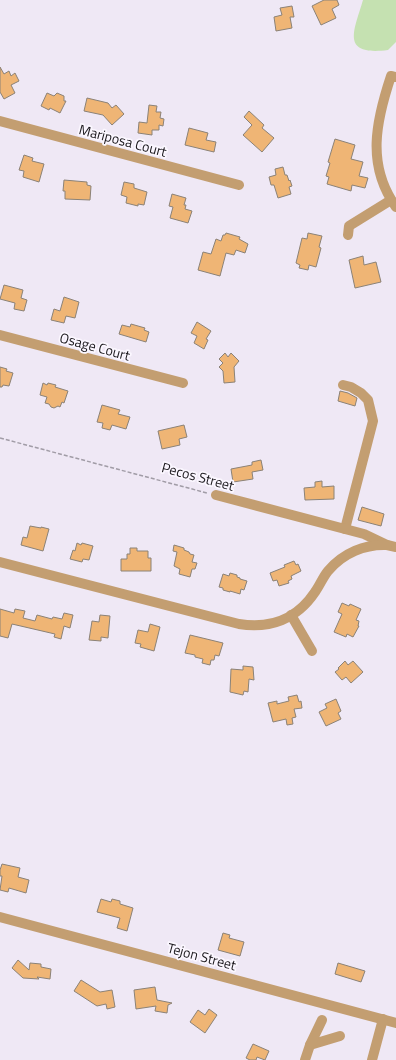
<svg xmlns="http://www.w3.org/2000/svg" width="396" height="1060" viewBox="0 0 396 1060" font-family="'Titillium Web',sans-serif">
	<rect width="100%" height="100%" fill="#efe8f5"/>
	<!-- green -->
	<path fill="#c5e1b1" d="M363,0H396V42L388,50C340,56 354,31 363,0Z"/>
	<!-- building -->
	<g fill="#efb575" stroke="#8b8277">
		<polygon points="324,0 337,0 339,5 332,9 336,18 321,25 312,6"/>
		<polygon points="292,6 294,17 290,17 292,28 276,31 274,17 282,15 280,8"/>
		<polygon points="0,67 4,74 9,71 11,76 15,73 19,81 11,85 15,93 4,99 0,92"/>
		<polygon points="47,93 54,96 57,93 64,96 64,101 66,101 60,113 50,108 49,110 41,106"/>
		<polygon points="87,98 108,103 112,108 116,105 124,114 112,125 103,115 84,111"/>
		<polygon points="149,105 157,106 156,112 161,112 160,118 164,119 163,126 159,125 159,130 152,130 152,135 138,133 139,122 147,123"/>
		<polygon points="249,111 264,125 262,128 274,138 262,152 243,135 252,125 244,117"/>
		<polygon points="189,128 208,133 206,140 216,142 214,152 185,145"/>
		<polygon points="335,139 355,145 351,159 363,162 359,176 368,178 365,188 352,185 351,191 327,184 329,177 326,176 330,163 328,162"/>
		<polygon points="24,155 33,158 32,161 44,164 39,182 23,177 24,171 19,170"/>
		<polygon points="283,167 285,175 287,175 289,181 290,180 292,186 289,187 291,194 278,198 274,185 271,185 269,177 276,175 275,169"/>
		<polygon points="64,180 87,182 87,185 91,186 90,200 65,199 65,191 63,191"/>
		<polygon points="124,182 134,184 134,188 147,192 144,205 138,204 138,206 126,203 127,197 121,195"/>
		<polygon points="172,194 186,198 184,205 186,205 185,209 192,211 188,223 170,218 173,207 169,206"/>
		<polygon points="226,233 240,237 239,239 248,244 245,253 236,250 234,255 226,253 220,276 198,270 203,252 211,254 216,239 221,241 223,235 225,235"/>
		<polygon points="308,233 322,236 319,247 321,248 316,267 309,265 308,270 299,268 300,265 296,263 302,238 307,239"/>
		<polygon points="363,256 364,265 376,262 381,282 355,288 349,260"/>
		<polygon points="4,285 23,290 21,298 27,300 24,311 14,309 15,303 0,299"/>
		<polygon points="64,297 79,302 75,318 66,316 64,323 51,320 54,309 60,311"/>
		<polygon points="197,322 211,331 206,339 208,340 204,349 194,343 197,336 191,333"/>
		<polygon points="131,324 145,328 144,330 149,332 146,342 119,334 122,325 130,327"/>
		<polygon points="225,353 228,357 231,353 239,361 234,367 235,382 224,383 223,371 219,367 223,363 219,359"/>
		<polygon points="0,367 7,369 6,371 13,373 9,386 3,385 2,387 0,387"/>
		<polygon points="43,383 47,385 48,383 56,385 55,387 68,391 64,403 62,402 60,407 58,406 54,408 51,407 49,404 45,403 47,397 40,395"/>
		<polygon points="340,391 348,393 357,398 355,406 338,401"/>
		<polygon points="102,405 120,410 118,414 130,417 126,429 112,425 110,430 102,428 103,423 97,422"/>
		<polygon points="184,425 187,437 179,439 180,445 162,449 158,431"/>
		<polygon points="261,460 263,470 252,472 253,479 233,482 231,469 252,465 252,462"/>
		<polygon points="322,481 322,487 334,486 334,499 305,500 304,488 315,487 315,482"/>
		<polygon points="362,507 384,514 381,526 358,520"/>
		<polygon points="30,526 41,528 41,527 49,529 43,551 21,545 23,537 27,538"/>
		<polygon points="77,543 81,545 82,543 93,546 89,560 83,559 82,562 70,559 73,550 75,551"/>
		<polygon points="174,545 184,548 184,550 189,552 190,554 194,555 192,562 197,563 195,569 192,569 190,577 179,574 180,569 174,566 177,552 173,551"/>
		<polygon points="130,548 137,548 137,551 148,551 148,558 151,558 151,571 121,571 121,559 127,559 127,554 130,554"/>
		<polygon points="294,561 296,565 298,564 301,571 291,576 292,579 288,581 289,583 279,586 277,580 273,581 270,573 285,567 284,565"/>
		<polygon points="230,573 237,575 237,577 240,578 240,579 247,581 244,590 241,589 240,594 230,591 230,592 223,590 223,588 219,587 223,574 229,576"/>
		<polygon points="342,603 349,606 350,604 361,609 356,620 359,621 358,626 359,626 353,637 347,634 346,637 334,632 342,614 338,612"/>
		<polygon points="0,609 14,613 15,609 25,611 23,618 35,621 37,615 52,619 53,617 62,619 64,613 73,615 70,628 64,626 61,639 54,637 55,634 12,624 8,638 0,636"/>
		<polygon points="100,615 110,616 108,638 101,637 101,641 89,640 92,621 99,622"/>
		<polygon points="150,624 160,627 154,651 140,647 141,644 135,643 138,630 148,632"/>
		<polygon points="190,635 223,643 219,656 215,655 214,660 211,660 210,665 202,663 203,659 195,657 195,655 185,653"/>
		<polygon points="345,661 348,665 353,661 363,672 351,683 346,677 342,680 335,672 339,669 338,668"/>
		<polygon points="243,666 253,667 254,680 249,679 248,692 244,691 243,695 230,692 231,669 243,670"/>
		<polygon points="297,695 299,702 301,701 302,708 294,709 296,717 292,718 293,724 287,725 286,719 273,722 268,703 277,701 277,704 289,701 288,697"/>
		<polygon points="336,699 341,711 338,713 341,719 326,726 319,712 327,708 325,704"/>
		<polygon points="2,864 20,868 18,877 29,880 26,893 9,888 8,892 0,890 2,876 0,876 0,870"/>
		<polygon points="101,899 111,902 112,899 120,901 120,904 133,908 127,931 117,928 120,918 97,912"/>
		<polygon points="223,933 230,935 229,938 244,942 240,956 218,950"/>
		<polygon points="18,960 29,970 30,963 41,964 41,967 51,969 50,979 37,977 39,979 23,978 12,968"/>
		<polygon points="338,963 365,971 361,982 335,974"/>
		<polygon points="81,980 100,992 112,990 115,1007 107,1009 106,1004 97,1006 74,991"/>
		<polygon points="155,987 157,1000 172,1003 168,1005 167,1013 155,1011 156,1006 136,1009 134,990"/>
		<polygon points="209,1009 217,1015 205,1033 190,1022 198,1010 205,1015"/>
		<polygon points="253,1044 269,1051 265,1060 257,1057 256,1060 250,1060 246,1058"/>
	</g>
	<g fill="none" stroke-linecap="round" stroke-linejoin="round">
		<!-- path -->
		<polyline stroke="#a19ca6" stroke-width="1.5" stroke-dasharray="4 2" stroke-linecap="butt" points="0,438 207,493"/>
		<!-- minor -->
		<g stroke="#c39e71" stroke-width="10">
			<path d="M396,77L391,76C376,121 366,165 396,207"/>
			<polyline points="0,121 239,185"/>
			<polyline points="348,235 349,226 391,200"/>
			<polyline points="0,335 183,383"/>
			<polyline points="343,385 351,387 361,393 368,400 373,421 345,529"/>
			<polyline points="216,495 364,534 387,545 396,547"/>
			<path d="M0,562L239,624C270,629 297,619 315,592C320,585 323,577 328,571C343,553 365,544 387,545"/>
			<polyline points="291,615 312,651"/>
			<polyline points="0,917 396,1023"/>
			<polyline points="310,1045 340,1036"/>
			<polyline points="305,1060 310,1045 322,1020"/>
			<polyline points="372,1060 383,1019"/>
		</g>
	</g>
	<g text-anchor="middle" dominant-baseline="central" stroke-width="3.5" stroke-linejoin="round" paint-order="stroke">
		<!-- street labels -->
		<g font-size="14" fill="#1a171c" stroke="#fbf7ff">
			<text transform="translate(123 140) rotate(15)">Mariposa Court</text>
			<text transform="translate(95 346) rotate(15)">Osage Court</text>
			<text transform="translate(198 476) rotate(15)">Pecos Street</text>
			<text transform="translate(202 956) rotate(15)">Tejon Street</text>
		</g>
	</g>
</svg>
